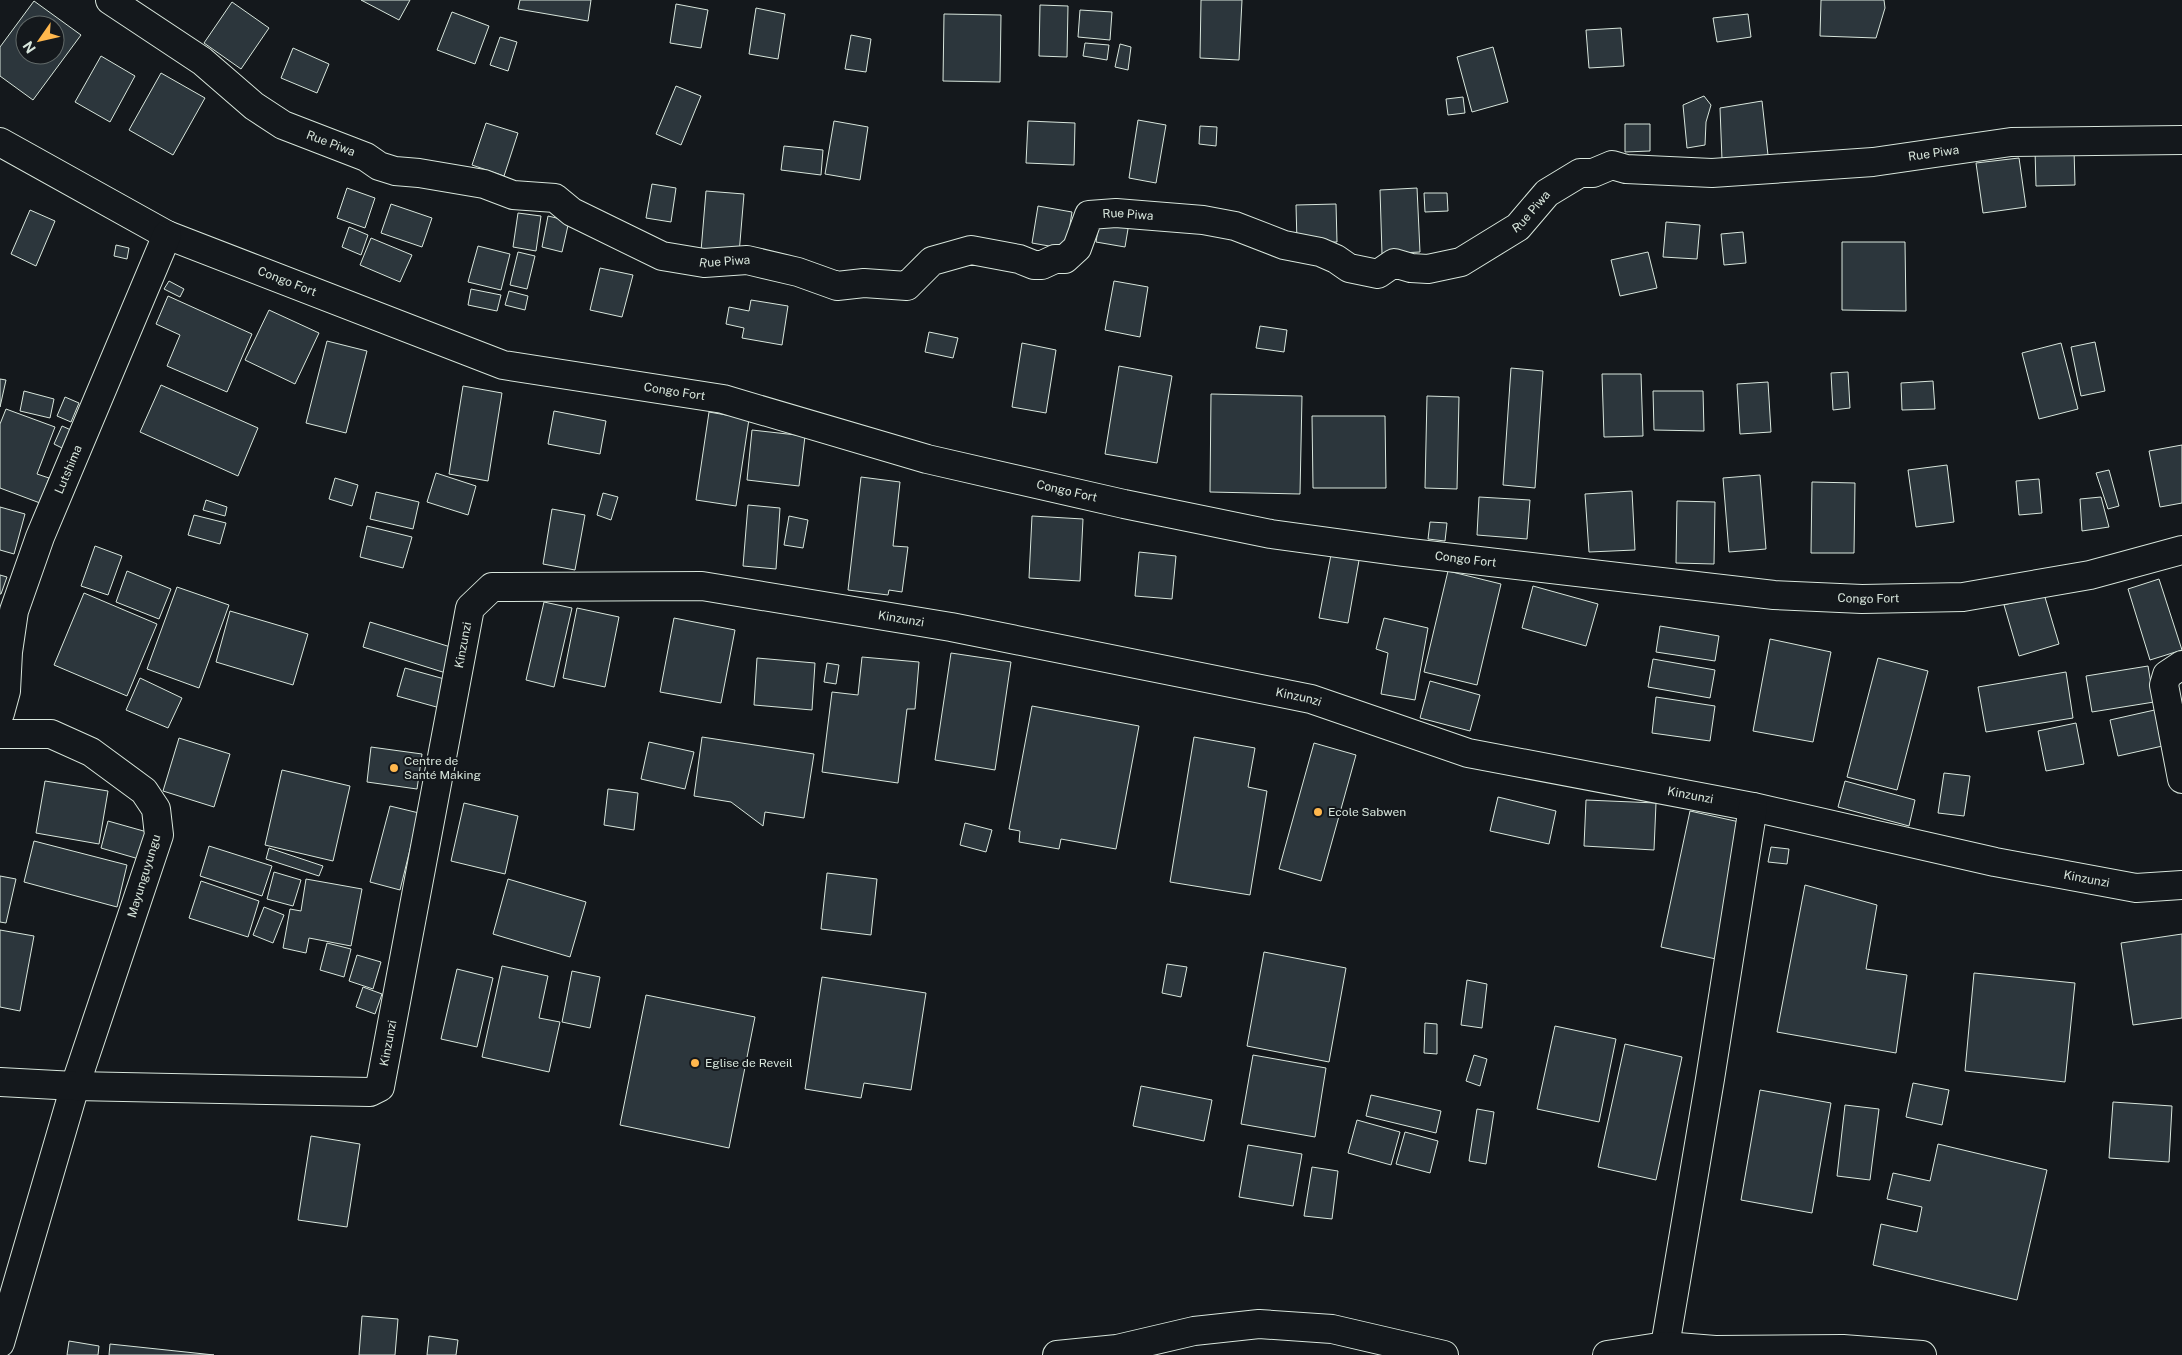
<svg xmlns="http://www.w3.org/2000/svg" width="2182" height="1355" viewBox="0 0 2182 1355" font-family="'Public Sans',sans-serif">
	<rect width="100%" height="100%" fill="#14181c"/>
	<!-- building -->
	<g fill="#2c363c" stroke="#d8e6dc" fill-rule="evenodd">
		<polygon points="361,0 410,0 399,20"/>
		<polygon points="520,0 591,0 588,21 518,9"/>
		<polygon points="1201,0 1242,0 1239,60 1200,58"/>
		<polygon points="1821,0 1884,0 1885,8 1876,38 1820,36"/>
		<path d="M34,1L81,35L33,100L0,76V47ZM25,25H55V55H25Z"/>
		<polygon points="232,2 269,28 241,69 204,43"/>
		<polygon points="676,4 708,10 701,48 670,43"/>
		<polygon points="1040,5 1068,6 1067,57 1039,56"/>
		<polygon points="756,8 785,14 778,59 749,54"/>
		<polygon points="1080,10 1112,12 1110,40 1078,37"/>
		<polygon points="452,12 489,26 475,64 437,50"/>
		<polygon points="944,14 1001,15 1000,82 943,81"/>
		<polygon points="1748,14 1751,37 1717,42 1713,18"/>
		<polygon points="1621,28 1624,66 1589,68 1586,30"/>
		<polygon points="851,35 871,39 866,72 845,69"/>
		<polygon points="500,37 517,42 508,71 490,65"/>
		<polygon points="1085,43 1109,45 1107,60 1083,56"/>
		<polygon points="1120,44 1131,47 1128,70 1115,67"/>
		<polygon points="1493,47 1508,102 1472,112 1457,57"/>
		<polygon points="293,48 329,64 317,93 281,78"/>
		<polygon points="101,56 135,76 110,122 75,102"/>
		<polygon points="161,73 205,98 173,155 129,130"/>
		<polygon points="676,86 701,96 681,145 656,134"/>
		<polygon points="1704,96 1711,105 1706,122 1705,145 1687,148 1683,105"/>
		<polygon points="1463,97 1465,113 1448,115 1446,99"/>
		<polygon points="1762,101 1768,155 1722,160 1720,108"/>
		<polygon points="1138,120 1166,125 1156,183 1129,178"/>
		<polygon points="834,121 868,127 860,180 825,174"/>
		<polygon points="1028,121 1075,123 1074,165 1026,163"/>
		<polygon points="486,123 518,133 504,176 472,165"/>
		<polygon points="1625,124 1650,124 1650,151 1625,152"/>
		<polygon points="1200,126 1217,127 1216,146 1199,144"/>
		<polygon points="784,146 823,150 821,175 781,170"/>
		<polygon points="2074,149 2075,185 2036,186 2035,150"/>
		<polygon points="2019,158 2026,207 1983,213 1976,163"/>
		<polygon points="652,184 676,188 671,222 646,218"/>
		<polygon points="347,188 375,198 365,228 337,218"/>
		<polygon points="1417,188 1420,252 1382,254 1380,190"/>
		<polygon points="706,191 744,194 739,254 701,251"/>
		<polygon points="1424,193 1447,193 1448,211 1425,212"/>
		<polygon points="391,204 432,218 422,247 381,233"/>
		<polygon points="1336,204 1337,242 1297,243 1296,205"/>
		<polygon points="1038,206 1072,212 1066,249 1032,243"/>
		<polygon points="30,210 55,221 36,266 11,254"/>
		<polygon points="518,213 541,216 536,251 513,247"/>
		<polygon points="548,216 569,221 562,252 542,247"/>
		<polygon points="1100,218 1129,223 1125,247 1096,242"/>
		<polygon points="1666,222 1700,225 1697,259 1663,257"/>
		<polygon points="349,227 368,235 361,255 342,247"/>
		<polygon points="1743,232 1746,263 1724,265 1721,234"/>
		<polygon points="371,238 412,255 400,282 360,265"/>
		<polygon points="1842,242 1905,242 1906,311 1842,310"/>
		<polygon points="116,245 129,248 127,259 114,256"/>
		<polygon points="478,246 510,254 501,290 468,282"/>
		<polygon points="518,252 535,256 527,289 510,285"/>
		<polygon points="1648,252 1657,288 1620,296 1611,260"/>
		<polygon points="600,268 633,275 622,317 590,310"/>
		<polygon points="169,281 184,289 180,297 164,289"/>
		<polygon points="1114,281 1148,287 1140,337 1105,330"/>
		<polygon points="471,289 501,295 497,311 468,305"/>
		<polygon points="509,291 528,296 525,310 505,305"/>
		<polygon points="168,296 252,334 227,392 167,366 180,335 156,324"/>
		<polygon points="751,300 788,306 782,345 742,338 744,328 726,324 729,307 749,311"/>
		<polygon points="269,310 319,333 295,384 245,360"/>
		<polygon points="1260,326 1287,330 1284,352 1256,348"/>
		<polygon points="929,332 958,338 953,358 925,352"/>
		<polygon points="327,341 367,351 346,433 306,423"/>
		<polygon points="2095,342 2105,391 2081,396 2071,347"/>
		<polygon points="1022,343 1056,350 1046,413 1012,407"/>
		<polygon points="2061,343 2078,409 2039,419 2022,353"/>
		<polygon points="1119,366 1172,376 1157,463 1105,454"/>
		<polygon points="1511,368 1543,371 1535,488 1503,485"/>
		<polygon points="1848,372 1850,408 1833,410 1831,373"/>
		<polygon points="1602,374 1641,374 1643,436 1604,437"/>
		<polygon points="0,379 6,380 0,407"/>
		<polygon points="1933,381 1935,409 1902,410 1901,383"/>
		<polygon points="1768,382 1771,432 1740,434 1737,384"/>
		<polygon points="161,385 258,428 238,476 140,432"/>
		<polygon points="463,386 502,393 488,481 449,474"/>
		<polygon points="24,391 54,399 50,418 20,411"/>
		<polygon points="1653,391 1703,391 1704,431 1654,430"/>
		<polygon points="1211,394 1302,396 1300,494 1210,492"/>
		<polygon points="1427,396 1459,397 1457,489 1425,488"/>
		<polygon points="65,397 79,403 71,422 57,416"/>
		<polygon points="6,409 55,427 37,474 49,478 40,503 0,488 0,424"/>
		<polygon points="554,411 606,421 600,454 548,444"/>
		<polygon points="709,412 749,419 736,506 696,500"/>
		<polygon points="1312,416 1385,416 1386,488 1313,488"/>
		<polygon points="62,426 71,430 62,448 54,444"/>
		<polygon points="752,430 805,436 799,486 747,480"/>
		<polygon points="2182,445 2182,503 2160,507 2149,451"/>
		<polygon points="1947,465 1954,522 1916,527 1908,470"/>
		<polygon points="2109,470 2119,506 2108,509 2096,473"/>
		<polygon points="436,473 476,486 468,515 427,502"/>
		<polygon points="1760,475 1766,549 1729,552 1723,478"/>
		<polygon points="861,477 900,482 893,546 908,547 902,592 889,590 888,595 848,590"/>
		<polygon points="335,478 358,485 352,506 329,499"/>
		<polygon points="2039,479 2042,513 2019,515 2016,481"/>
		<polygon points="1812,482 1855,483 1854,553 1811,553"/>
		<polygon points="1632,491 1635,550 1589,552 1585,494"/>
		<polygon points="376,492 419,502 413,529 370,519"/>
		<polygon points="603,493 618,497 611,520 597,515"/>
		<polygon points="1479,497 1530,500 1527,539 1477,535"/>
		<polygon points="2101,497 2109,527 2082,531 2080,499"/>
		<polygon points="206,500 227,507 225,516 203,510"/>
		<polygon points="1677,501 1715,502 1714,564 1676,563"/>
		<polygon points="748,505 780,508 776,569 743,566"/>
		<polygon points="0,507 25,514 14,554 0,550"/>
		<polygon points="552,509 585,515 575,570 543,564"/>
		<polygon points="194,515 226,523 220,544 188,535"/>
		<polygon points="789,516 808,520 803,548 784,545"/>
		<polygon points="1032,516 1083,519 1080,581 1029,578"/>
		<polygon points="1430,522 1447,523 1445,541 1428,539"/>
		<polygon points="367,526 412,537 403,568 360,557"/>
		<polygon points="1333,544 1361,549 1348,623 1319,618"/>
		<polygon points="95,546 122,556 108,595 81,586"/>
		<polygon points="1139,552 1176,556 1172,599 1135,596"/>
		<polygon points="127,571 171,589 159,619 116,602"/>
		<polygon points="1448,571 1501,584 1477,685 1424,672"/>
		<polygon points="0,575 7,577 1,594 0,594"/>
		<polygon points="2159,579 2182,650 2150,660 2128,589"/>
		<polygon points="1533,586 1598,604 1586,646 1522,628"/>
		<polygon points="177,587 229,605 199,688 147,669"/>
		<polygon points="84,593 157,624 127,696 54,665"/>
		<polygon points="2044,594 2059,644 2019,656 2004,605"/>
		<polygon points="544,602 572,608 554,687 526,680"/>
		<polygon points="577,608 619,617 605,687 563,678"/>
		<polygon points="230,611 308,634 293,685 216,662"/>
		<polygon points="674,618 735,630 721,703 660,692"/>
		<polygon points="1384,618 1428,628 1415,700 1381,694 1388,653 1376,649"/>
		<polygon points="370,622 457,649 449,674 363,647"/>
		<polygon points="1660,626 1719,636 1715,661 1656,652"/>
		<polygon points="1770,639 1831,652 1813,742 1753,731"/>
		<polygon points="951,653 1011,662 995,770 935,760"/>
		<polygon points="862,657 919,662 915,709 907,709 898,783 822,772 832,692 858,695"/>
		<polygon points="757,658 815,663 812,710 754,705"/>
		<polygon points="1878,658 1928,671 1897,790 1847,777"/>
		<polygon points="1653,659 1715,670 1710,698 1648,687"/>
		<polygon points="827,663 839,665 836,684 824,682"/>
		<polygon points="2148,666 2154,702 2092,712 2086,676"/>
		<polygon points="405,668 448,680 440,708 397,696"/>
		<polygon points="2066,672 2073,718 1986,732 1978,687"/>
		<polygon points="140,678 182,698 168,728 126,710"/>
		<polygon points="1430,681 1480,695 1470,731 1420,718"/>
		<polygon points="1656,697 1715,706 1710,741 1652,733"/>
		<polygon points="1032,706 1139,726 1116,849 1061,839 1059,849 1019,842 1020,831 1009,829"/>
		<polygon points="2159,709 2167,745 2118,756 2110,720"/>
		<polygon points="2076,723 2084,764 2046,771 2038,731"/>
		<polygon points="702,737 814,754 804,818 765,812 763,826 731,802 694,796"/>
		<polygon points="1194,737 1255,748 1248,787 1267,791 1250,895 1170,882"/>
		<polygon points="179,738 230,754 214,807 163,791"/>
		<polygon points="649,742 694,752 685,789 641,779"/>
		<polygon points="1314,743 1356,755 1321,881 1279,869"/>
		<polygon points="371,747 422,754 417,789 367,782"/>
		<polygon points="282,770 350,786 333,861 265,845"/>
		<polygon points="1944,773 1970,776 1964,816 1938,813"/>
		<polygon points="45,781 108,791 99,844 36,833"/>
		<polygon points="1845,781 1915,800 1909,826 1838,807"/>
		<polygon points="608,789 638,793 634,830 604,825"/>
		<polygon points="1498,797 1556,811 1549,844 1490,831"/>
		<polygon points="1586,800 1656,803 1654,850 1584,846"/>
		<polygon points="464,803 518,816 505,874 451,861"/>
		<polygon points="390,806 419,813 400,890 370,882"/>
		<polygon points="1690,811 1744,823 1716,959 1661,947"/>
		<polygon points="108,821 147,832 139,859 101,848"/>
		<polygon points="965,823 992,830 986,852 960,845"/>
		<polygon points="34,841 127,865 117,907 24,882"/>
		<polygon points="209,846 272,866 262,896 200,876"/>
		<polygon points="1771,847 1789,849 1787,864 1768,862"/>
		<polygon points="269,848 323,866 319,876 266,859"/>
		<polygon points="274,872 301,880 293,906 267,899"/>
		<polygon points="827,873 877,879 871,935 821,929"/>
		<polygon points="0,876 16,879 6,923 0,922"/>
		<polygon points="306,879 362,889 351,946 309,938 306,953 283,948 290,909 301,911"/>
		<polygon points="508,879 586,902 570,957 493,934"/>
		<polygon points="201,881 259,901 248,937 189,918"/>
		<polygon points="1805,885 1877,905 1866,969 1907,975 1896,1053 1777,1032"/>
		<polygon points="264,907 284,915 273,943 253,935"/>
		<polygon points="0,930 34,936 20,1011 0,1007"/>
		<polygon points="2182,934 2182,1018 2133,1025 2121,943"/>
		<polygon points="327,943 351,949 344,977 320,970"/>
		<polygon points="1264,952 1346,968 1329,1062 1247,1046"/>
		<polygon points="357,955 381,962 373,989 349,981"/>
		<polygon points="1167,964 1187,967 1181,997 1162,993"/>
		<polygon points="502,966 548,976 539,1018 560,1022 549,1072 482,1057"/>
		<polygon points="457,969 493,978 477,1047 441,1039"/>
		<polygon points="572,971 600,977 590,1028 562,1022"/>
		<polygon points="1974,973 2075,983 2065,1082 1965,1071"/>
		<polygon points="822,977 926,993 911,1090 864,1083 861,1098 805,1089"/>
		<polygon points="1467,980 1487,984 1482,1028 1461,1025"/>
		<polygon points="363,987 382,994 375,1014 356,1007"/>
		<polygon points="646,995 755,1017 729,1148 620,1125"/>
		<polygon points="1425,1023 1437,1024 1437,1054 1424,1053"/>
		<polygon points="1555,1026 1616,1039 1599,1122 1537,1109"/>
		<polygon points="1625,1044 1682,1057 1656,1180 1598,1167"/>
		<polygon points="1253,1055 1326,1068 1315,1137 1241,1124"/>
		<polygon points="1474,1055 1487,1059 1480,1086 1466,1081"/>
		<polygon points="1913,1083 1949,1090 1942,1125 1906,1117"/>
		<polygon points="1141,1086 1212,1100 1204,1141 1133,1126"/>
		<polygon points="1760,1090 1831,1103 1812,1213 1741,1200"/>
		<polygon points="1371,1095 1441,1111 1436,1133 1366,1116"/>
		<polygon points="2113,1102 2172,1106 2169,1162 2109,1158"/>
		<polygon points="1845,1105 1879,1109 1870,1180 1837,1176"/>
		<polygon points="1477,1109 1494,1112 1486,1164 1469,1161"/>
		<polygon points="1357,1120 1400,1132 1391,1165 1348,1153"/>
		<polygon points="1405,1132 1438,1141 1430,1173 1396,1164"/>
		<polygon points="311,1136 360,1144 347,1227 298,1220"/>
		<polygon points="1938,1144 2047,1170 2017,1300 1873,1265 1881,1224 1917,1232 1922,1207 1887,1199 1893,1173 1930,1181"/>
		<polygon points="1248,1145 1302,1154 1293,1206 1239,1197"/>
		<polygon points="1312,1167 1338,1171 1332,1219 1304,1216"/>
		<polygon points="362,1316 398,1319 395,1355 359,1355"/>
		<polygon points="429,1336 458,1340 456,1355 427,1355"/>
		<polygon points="69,1341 99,1346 98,1355 67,1355"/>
		<polygon points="110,1344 214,1355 109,1355"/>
	</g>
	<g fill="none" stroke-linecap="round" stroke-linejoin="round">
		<!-- minor casing -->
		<g stroke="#d8e6dc" stroke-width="30">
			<g id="minor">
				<path id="s1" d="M110,0L202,61L254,106L283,125L366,157L379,166L395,171L419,173L484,184L513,195L555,198L572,212L662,256L704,263L747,260L798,272L837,286L864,283L907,286L932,261L971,250L1019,259L1034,265H1042L1055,259H1065L1077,248L1089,215L1116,213L1203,220L1235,226L1284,245L1320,252L1336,259L1349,268L1378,274L1394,263L1411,268L1428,269L1461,262L1518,227L1547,193L1580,173H1593L1612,165L1626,169L1712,173L1873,162L2011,142L2182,140"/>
				<path id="s2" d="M0,142L167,235L503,365L723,399L927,459L1124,504L1271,534L1403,552L1774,595L1862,599L1963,597L2090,575L2182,550"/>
				<polyline points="2182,665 2167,675 2164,685 2182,779"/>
				<path id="s3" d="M0,713L6,691L8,652L14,611L40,537L167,235"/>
				<polyline points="0,734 51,734 91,752 144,791 156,809 159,835 75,1086 0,1343"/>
				<path id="s4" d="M0,1082L75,1086L370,1092L380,1087L470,608L492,587L702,586L951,627L1311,699L1468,753L1753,807L1995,862L2136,888L2182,885"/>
				<polyline points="1665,1346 1710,1079 1753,807"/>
				<polyline points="1057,1355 1117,1349 1194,1331 1259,1324 1332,1329 1444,1355"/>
				<polyline points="1607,1355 1665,1346 1715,1350 1843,1349 1922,1355"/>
			</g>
		</g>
		<!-- minor -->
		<use href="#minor" stroke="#14181c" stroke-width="28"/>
	</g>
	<!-- markers -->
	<g fill="#ffb74d" stroke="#14181c" stroke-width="2">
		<circle cx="394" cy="768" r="5"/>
		<circle cx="1318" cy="812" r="5"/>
		<circle cx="695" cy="1063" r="5"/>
	</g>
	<g text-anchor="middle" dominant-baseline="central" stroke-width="4" stroke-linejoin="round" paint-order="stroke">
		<!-- street labels -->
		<g font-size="12" fill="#d8e6dc" stroke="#14181c">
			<text stroke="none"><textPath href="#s1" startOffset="265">Rue Piwa</textPath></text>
			<text stroke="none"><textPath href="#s1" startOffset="1989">Rue Piwa</textPath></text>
			<text stroke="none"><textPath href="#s1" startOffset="1569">Rue Piwa</textPath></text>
			<text stroke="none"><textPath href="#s1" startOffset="1134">Rue Piwa</textPath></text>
			<text stroke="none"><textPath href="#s1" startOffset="684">Rue Piwa</textPath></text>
			<text stroke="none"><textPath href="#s2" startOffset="320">Congo Fort</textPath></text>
			<text stroke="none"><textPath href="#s2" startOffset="725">Congo Fort</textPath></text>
			<text stroke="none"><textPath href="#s3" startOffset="255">Lutshima</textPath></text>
			<text stroke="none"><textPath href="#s2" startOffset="1130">Congo Fort</textPath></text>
			<text stroke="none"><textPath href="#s2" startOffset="1535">Congo Fort</textPath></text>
			<text stroke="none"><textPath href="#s2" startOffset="1940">Congo Fort</textPath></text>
			<text stroke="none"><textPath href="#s4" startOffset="1311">Kinzunzi</textPath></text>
			<text stroke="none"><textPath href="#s4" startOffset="831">Kinzunzi</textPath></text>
			<text stroke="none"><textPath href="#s4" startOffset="1716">Kinzunzi</textPath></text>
			<text stroke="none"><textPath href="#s4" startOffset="2121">Kinzunzi</textPath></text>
			<text transform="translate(144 876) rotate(-73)">Mayunguyungu</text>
			<text stroke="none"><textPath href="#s4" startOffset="2526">Kinzunzi</textPath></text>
			<text stroke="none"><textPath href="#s4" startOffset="426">Kinzunzi</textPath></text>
		</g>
		<!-- poi labels -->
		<g font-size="12" fill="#d8e6dc" stroke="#14181c" text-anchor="start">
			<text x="404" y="761">Centre de<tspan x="404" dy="14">Santé Making</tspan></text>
			<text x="1328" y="812">Ecole Sabwen</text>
			<text x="705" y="1063">Eglise de Reveil</text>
		</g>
	</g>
	<!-- north arrow -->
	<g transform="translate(40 40) rotate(236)"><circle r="24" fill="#14181c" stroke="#626a69"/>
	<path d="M0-4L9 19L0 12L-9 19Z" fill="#ffb74d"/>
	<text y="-8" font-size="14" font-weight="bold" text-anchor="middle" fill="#d8e6dc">N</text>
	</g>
</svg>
